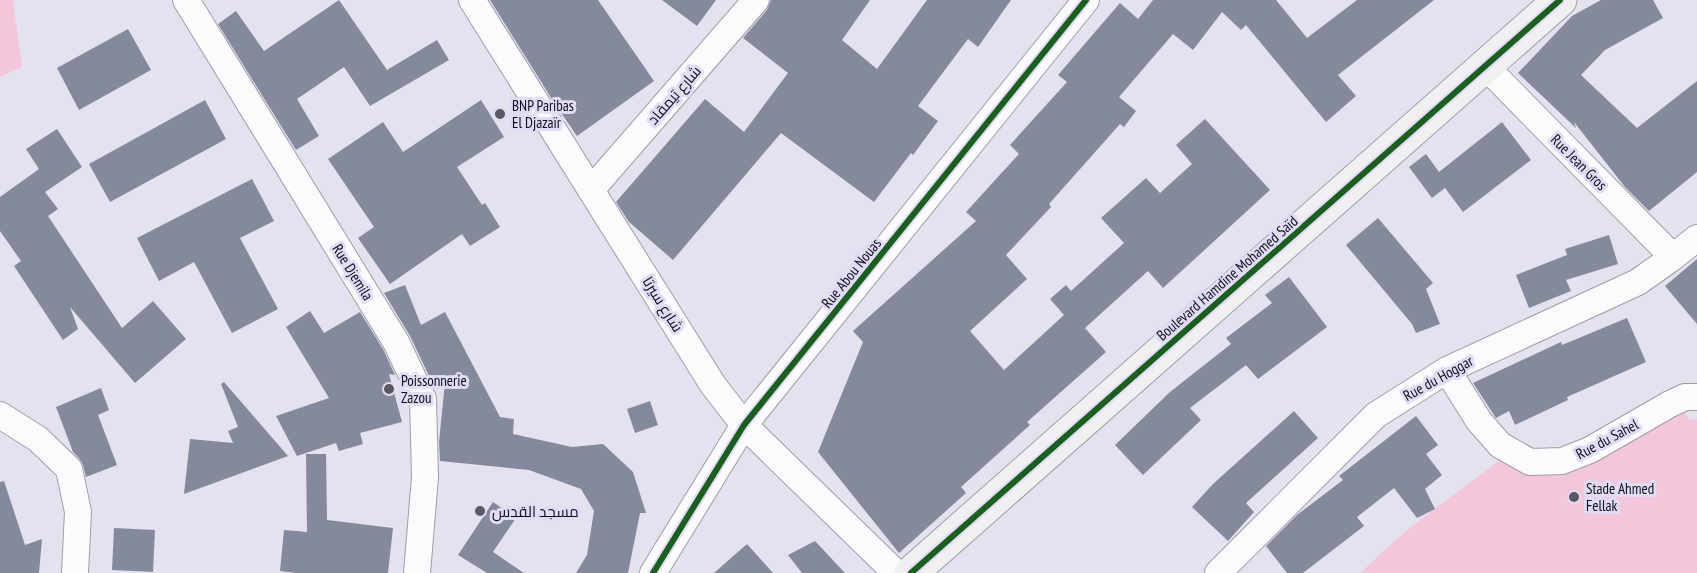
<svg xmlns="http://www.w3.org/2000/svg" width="1697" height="573" viewBox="0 0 1697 573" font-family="'PT Sans Narrow',Cairo,sans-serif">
	<rect width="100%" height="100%" fill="#e4e2ef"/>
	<!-- green -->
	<g fill="#f3c6db">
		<polygon points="0,0 13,0 22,67 0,77"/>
		<path d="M1682,408L1689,420L1697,419V573H1361C1403,529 1454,495 1502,459L1528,468Z"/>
	</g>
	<!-- building -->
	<g fill="#84899c">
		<polygon points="339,0 387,70 437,40 449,60 370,106 344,67 297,99 319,136 296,150 218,24 236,11 264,51"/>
		<polygon points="490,0 598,0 654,81 577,136 555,104"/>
		<polygon points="662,0 716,0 697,26"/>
		<polygon points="771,0 870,0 842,40 877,69 927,0 1011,0 978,47 968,39 918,106 938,121 913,155 911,153 874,202 781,133 673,260 629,222 616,202 705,99 744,132 788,73 743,38 767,10"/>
		<polygon points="1153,0 1276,0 1307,38 1357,0 1434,0 1338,75 1356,96 1326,122 1246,25 1241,30 1222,12 1193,50 1173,34 1119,97 1136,111 1124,127 1120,124 1049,204 1051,207 1006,255 1027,279 970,331 1004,370 1064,315 1050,299 1066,285 1071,291 1124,243 1101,218 1146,178 1160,193 1192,164 1176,145 1205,119 1270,190 1163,288 1148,271 1085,328 1106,352 1027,422 1030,425 961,487 966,493 899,553 818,452 863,342 853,331 976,221 966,212 1019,154 1010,145 1067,82 1058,75 1120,3 1138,19"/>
		<polygon points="1601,0 1653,0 1663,18 1605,50 1581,75 1637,128 1697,81 1697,172 1649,211 1625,187 1574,122 1576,128 1518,73 1572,16"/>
		<polygon points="128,29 151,70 79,110 57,68"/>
		<polygon points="205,100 226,139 110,202 89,164"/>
		<polygon points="481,100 504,137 457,167 482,205 485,203 500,227 470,246 462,234 390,284 358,238 374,227 328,159 383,122 403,152"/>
		<polygon points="1502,122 1531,160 1463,212 1445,188 1432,198 1409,167 1426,154 1439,172"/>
		<polygon points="57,129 82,167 45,192 58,209 48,216 122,328 153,301 186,339 135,383 70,307 78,329 63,340 14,266 21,261 0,231 0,197 39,169 26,149"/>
		<polygon points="252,179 274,221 240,238 278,309 232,333 194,262 159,281 137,238"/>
		<polygon points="1378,218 1433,283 1426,289 1440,324 1416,333 1412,324 1346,245"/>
		<polygon points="1609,235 1618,264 1566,280 1571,291 1529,308 1516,275 1567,255 1565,249"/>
		<polygon points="1697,259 1697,324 1665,286"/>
		<polygon points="1289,277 1327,327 1258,379 1246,365 1190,408 1201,420 1143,475 1115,445 1170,392 1231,344 1226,338 1272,303 1265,295"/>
		<polygon points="405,285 421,325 445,312 500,417 514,419 513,434 572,447 603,444 633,472 646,513 640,513 628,573 576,573 587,555 594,511 581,489 529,470 440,461 439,442 445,382 431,380 410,336 384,293"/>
		<polygon points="310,311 324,333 360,312 383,349 395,375 389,374 402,422 360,433 363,444 339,451 336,443 297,456 276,416 329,398 286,327"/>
		<polygon points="1627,318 1646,362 1567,397 1568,400 1515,425 1509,411 1496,418 1473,383 1561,342 1562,345"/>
		<polygon points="224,382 288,456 184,494 190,439 233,443 228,431 238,427 221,384"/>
		<polygon points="101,388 109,410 98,415 117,465 86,477 83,465 79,458 73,452 56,407"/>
		<polygon points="650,401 658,425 635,433 627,409"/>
		<polygon points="1294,411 1318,438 1246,503 1254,512 1228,541 1192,507 1213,484"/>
		<polygon points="1416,416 1438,445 1426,454 1442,475 1425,489 1435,509 1417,518 1394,488 1357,517 1364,526 1303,573 1287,573 1266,546 1297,515 1343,480 1339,476"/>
		<polygon points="306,454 326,454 327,520 393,528 388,573 296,573 280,571 284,530 307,532"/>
		<polygon points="4,481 25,545 42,539 39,573 0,573 0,482"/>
		<polygon points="493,502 516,518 493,552 524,573 487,573 458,555"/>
		<polygon points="114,528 155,530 153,572 112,570"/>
		<polygon points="815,541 845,573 802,573 788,555"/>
		<polygon points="747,544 773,573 714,573"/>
	</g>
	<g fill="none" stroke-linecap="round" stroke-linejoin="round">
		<!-- street casing -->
		<g stroke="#9f9da7" stroke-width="28">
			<g id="street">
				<polyline points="186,0 396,342 423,399 425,477 417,573"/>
				<polyline points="472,0 713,385 744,425 896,573"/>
				<polyline points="1485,66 1673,257"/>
				<polyline points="591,190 756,0"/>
				<polyline points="1447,370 1479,421 1500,445 1530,462 1562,461 1590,450 1670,404 1685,397 1697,397"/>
				<polyline points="0,415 38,439 69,469 78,512 75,573"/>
				<polyline points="653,573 744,425 1086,0"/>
				<polyline points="1218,573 1376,415 1447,370 1638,282 1673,257 1697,238"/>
			</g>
		</g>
		<!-- secondary casing -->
		<g stroke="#9f9da7" stroke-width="35">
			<polyline id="secondary" points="911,573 1560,0"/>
		</g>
		<!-- street -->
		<use href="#street" stroke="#fbfbfd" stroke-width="26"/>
		<!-- secondary -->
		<use href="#secondary" stroke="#f1eff2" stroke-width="33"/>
		<!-- cycleway casing -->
		<g stroke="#e1dcf5" stroke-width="10">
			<g id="cycleway">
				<polyline points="653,573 744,425 1086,0"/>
				<polyline points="911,573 1560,0"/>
			</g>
		</g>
		<!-- cycleway -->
		<use href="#cycleway" stroke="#1b5e20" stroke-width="6"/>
	</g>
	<!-- markers -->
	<g fill="#5a5862" stroke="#e1dcf5" stroke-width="2">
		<circle cx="500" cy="114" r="6"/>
		<circle cx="389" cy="389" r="6"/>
		<circle cx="1574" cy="497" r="6"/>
		<circle cx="480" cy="511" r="6"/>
	</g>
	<g text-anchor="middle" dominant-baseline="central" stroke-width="6" stroke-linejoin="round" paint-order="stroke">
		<!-- street labels -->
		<g font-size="15" fill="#0f0d16" stroke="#e1dcf5">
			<text transform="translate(674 95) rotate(-49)">شارع تيمقاد</text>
			<text transform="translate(1579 162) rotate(45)">Rue Jean Gros</text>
			<text transform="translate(353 272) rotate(58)">Rue Djemila</text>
			<text transform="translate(851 273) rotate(-51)">Rue Abou Nouas</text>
			<text transform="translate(1227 278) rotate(-41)">Boulevard Hamdine Mohamed Saïd</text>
			<text transform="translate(663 304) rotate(58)">شارع سيرتا</text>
			<text transform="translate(1438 378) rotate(-29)">Rue du Hoggar</text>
			<text transform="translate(1607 439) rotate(-28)">Rue du Sahel</text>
		</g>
		<!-- poi labels -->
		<g font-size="15" fill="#0f0d16" stroke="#e1dcf5" text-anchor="start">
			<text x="512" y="105">BNP Paribas<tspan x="512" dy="17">El Djazaïr</tspan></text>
			<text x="401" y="380">Poissonnerie<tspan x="401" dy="17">Zazou</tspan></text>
			<text x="1586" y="488">Stade Ahmed<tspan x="1586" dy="17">Fellak</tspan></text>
			<text x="492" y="511">مسجد القدس</text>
		</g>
	</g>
</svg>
